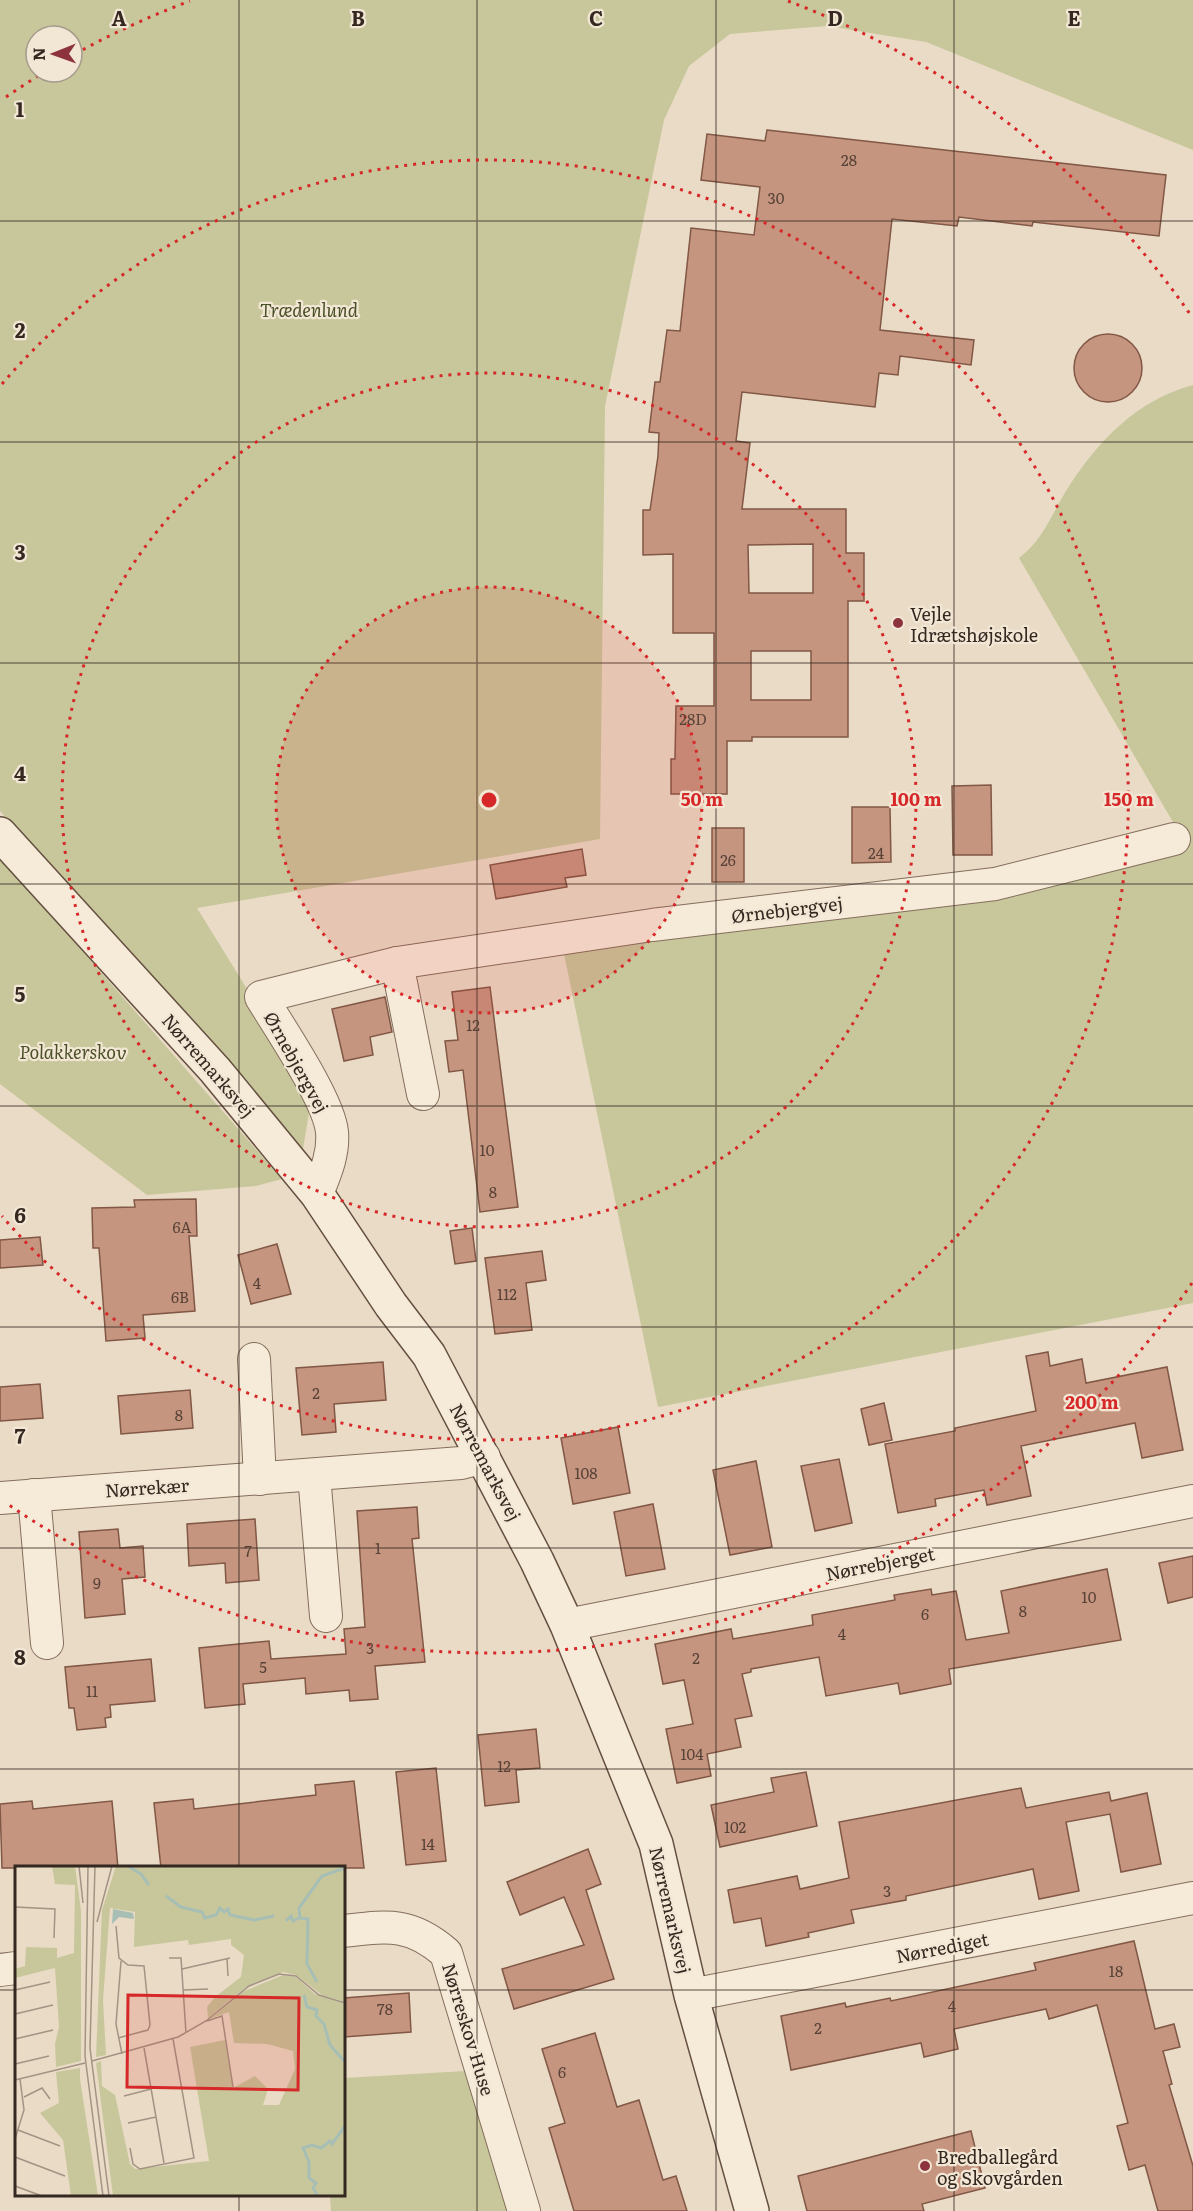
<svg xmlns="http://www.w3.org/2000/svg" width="1193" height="2211" viewBox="0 0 1193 2211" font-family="Literata,serif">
	<rect width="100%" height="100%" fill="#eadbc6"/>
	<!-- green -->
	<g fill="#c7c79b" fill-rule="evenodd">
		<path d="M0,0H1193V150L926,42L827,26L730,34L689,66L664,120L605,406L600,839L197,908L312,1094L303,1149L0,811ZM36,36H72V72H36Z"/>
		<path d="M1193,385V1303L658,1407L564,954L997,894L1184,841L1019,558C1042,541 1051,516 1066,491C1096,443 1136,400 1193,385Z"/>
		<polygon points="0,857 282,1179 256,1186 147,1195 0,1084"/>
		<polygon points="466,2071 507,2211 331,2211 330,2195 344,2194 344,2078"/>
	</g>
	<!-- building -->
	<g fill="#c5957f" stroke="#815745" stroke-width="1.5" fill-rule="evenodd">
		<path d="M767,130L1166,175L1159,236L1033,222L1032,226L959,217L957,226L892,219L880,330L974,340L971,365L900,356L898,375L879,373L875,407L742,392L736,441L750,443L742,509H846V553H864V601H848V737H752V741H727V794H671V759H675L676,706H714V633H673V554L643,555V510H650L658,456L659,433L649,432L655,382H660L667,330L680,331L691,228L754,235L760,187L701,180L707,134L765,141ZM813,544V593H749L748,545ZM751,651H811V700H751Z"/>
		<circle cx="1108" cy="368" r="34"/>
		<polygon points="991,785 992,855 953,855 952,786"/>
		<polygon points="852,807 890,807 891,862 852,863"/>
		<rect x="712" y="828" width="32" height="54"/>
		<polygon points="582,849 586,875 565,878 567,887 496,899 490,865"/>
		<polygon points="490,987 518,1207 480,1212 463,1070 449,1072 445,1041 458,1040 452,992"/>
		<polygon points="385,997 392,1032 370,1037 373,1055 344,1061 332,1009"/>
		<polygon points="196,1199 197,1236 189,1236 195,1311 143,1315 145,1338 106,1341 99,1248 93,1248 92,1208 135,1207 134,1200"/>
		<polygon points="472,1228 476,1261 455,1264 450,1231"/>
		<polygon points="40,1237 43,1265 0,1268 0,1240"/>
		<polygon points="277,1244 291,1294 251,1304 238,1255"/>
		<polygon points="542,1251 546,1280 526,1283 532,1330 495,1334 485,1258"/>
		<polygon points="1048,1352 1050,1366 1082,1359 1086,1383 1167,1367 1183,1450 1142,1458 1135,1423 1021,1446 1031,1496 987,1505 984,1490 935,1499 936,1506 898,1513 885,1444 955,1431 955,1428 1036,1411 1026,1356"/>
		<polygon points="383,1362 386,1400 334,1404 336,1432 302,1435 296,1368"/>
		<polygon points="40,1384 43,1418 0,1421 0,1387"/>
		<polygon points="190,1390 193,1428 121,1434 118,1396"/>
		<polygon points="884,1403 892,1440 869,1445 861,1409"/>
		<polygon points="618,1427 630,1493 573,1504 561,1438"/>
		<polygon points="839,1459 852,1523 815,1531 801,1466"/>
		<polygon points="756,1461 772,1547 730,1555 713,1470"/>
		<polygon points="653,1504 665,1569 626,1576 614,1512"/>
		<polygon points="417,1507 419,1538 412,1539 425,1662 375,1666 378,1699 350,1701 349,1690 306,1694 305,1678 243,1684 245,1704 205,1708 199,1648 269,1641 271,1659 346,1654 344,1629 365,1627 357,1511"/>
		<polygon points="255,1519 259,1580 226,1583 225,1563 189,1566 187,1524"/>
		<polygon points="118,1529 120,1548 143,1546 145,1577 122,1579 125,1614 85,1618 79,1532"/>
		<polygon points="1193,1556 1193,1597 1168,1603 1159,1563"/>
		<polygon points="1107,1569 1121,1640 949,1669 951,1684 900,1694 898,1683 826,1696 819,1657 751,1669 751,1672 742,1674 752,1716 735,1719 741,1747 707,1754 711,1776 677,1783 666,1729 693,1724 684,1680 663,1684 655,1644 731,1629 733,1639 813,1625 812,1615 895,1600 894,1595 931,1589 932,1595 956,1591 966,1640 1009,1633 1001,1591"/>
		<polygon points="151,1659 155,1701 110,1705 111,1717 105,1718 106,1727 77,1730 74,1708 69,1708 65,1667"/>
		<polygon points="536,1729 540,1768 516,1770 519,1802 485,1806 478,1735"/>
		<polygon points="436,1768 446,1861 406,1865 396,1772"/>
		<polygon points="806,1772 817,1826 720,1847 711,1805 774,1792 771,1778"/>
		<polygon points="354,1781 364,1868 161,1868 154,1803 193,1799 194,1809 316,1795 315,1785"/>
		<polygon points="1021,1788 1026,1808 1109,1792 1111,1801 1147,1793 1161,1864 1121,1872 1110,1814 1066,1822 1079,1891 1039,1899 1033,1869 906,1896 906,1900 851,1910 854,1923 808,1933 809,1937 766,1946 761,1918 734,1923 728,1890 797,1876 800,1889 849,1878 839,1822"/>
		<polygon points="32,1801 33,1809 112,1801 118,1868 2,1868 0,1804"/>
		<polygon points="588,1849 601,1884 586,1890 614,1979 514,2009 502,1969 584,1945 564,1897 520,1915 507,1882"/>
		<polygon points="1134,1941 1155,2029 1174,2024 1180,2047 1163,2051 1172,2084 1169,2085 1193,2166 1193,2211 1158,2211 1145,2165 1129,2170 1117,2126 1128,2123 1097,2005 1049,2019 1046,2009 954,2029 958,2049 924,2057 921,2043 791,2070 781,2016 845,2003 846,2007 890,1998 891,2001 1036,1970 1034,1963"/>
		<polygon points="409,1993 411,2032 344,2037 344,1998"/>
		<polygon points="595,2033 617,2107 639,2100 663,2180 676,2176 687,2211 574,2211 549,2128 565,2123 542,2049"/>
		<polygon points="971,2131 985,2188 922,2204 924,2211 807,2211 798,2176"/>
	</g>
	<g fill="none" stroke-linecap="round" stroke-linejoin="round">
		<!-- street casing -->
		<g stroke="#846e5d" stroke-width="34">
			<g id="street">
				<polyline points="397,963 423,1094"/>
				<path d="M317,1194C325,1174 334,1154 332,1132C329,1100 279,1027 261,997L397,963L652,925L995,884L1174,839"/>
				<polyline points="254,1359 260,1479"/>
				<polyline points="314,1475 326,1616"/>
				<polyline points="34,1495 47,1643"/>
				<polyline points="0,1498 461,1463 484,1457"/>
				<polyline points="567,1625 1193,1501"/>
				<path d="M344,1931C388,1926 410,1922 446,1953L524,2211"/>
				<polyline points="0,1970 16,1968"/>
				<polyline points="691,1995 1193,1898"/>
			</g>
		</g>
		<!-- secondary casing -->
		<g stroke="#654f40" stroke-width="36">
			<polyline id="secondary" points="0,834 215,1070 317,1194 391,1305 429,1355 537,1561 567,1625 656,1844 691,1995 752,2211"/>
		</g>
		<!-- street -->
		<use href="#street" stroke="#f6ead8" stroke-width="32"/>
		<!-- secondary -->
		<use href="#secondary" stroke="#f6ead8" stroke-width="33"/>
	</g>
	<!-- grid -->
	<path fill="none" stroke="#352820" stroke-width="1.5" stroke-opacity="0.55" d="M239,0V1868M477,0V2211M716,0V2211M954,0V2211M0,221H1193M0,442H1193M0,663H1193M0,884H1193M0,1106H1193M0,1327H1193M0,1548H1193M0,1769H1193M0,1990H16M344,1990H1193M239,2194V2211"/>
	<!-- distance rings -->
	<circle cx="489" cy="800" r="213" fill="#d62828" fill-opacity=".12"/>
	<g fill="none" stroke="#d62828" stroke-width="3" stroke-dasharray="3 6">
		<circle cx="489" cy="800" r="213"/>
		<circle cx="489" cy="800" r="427"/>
		<path d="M2 384A640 640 0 1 1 2 1216"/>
		<path d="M1192 1283A853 853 0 0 1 6 1503M6 97A853 853 0 0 1 43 73M75 54A853 853 0 0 1 190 1M788 1A853 853 0 0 1 1192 317"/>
	</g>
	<!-- markers -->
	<g fill="#8d333d" stroke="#f2e7d5" stroke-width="2">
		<circle cx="898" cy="623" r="6"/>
		<circle cx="925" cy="2166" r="6"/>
	</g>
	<g text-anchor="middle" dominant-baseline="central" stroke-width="4.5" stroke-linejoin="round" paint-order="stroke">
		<!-- number labels -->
		<g font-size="15" fill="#594338">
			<text x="849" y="159">28</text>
			<text x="776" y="197">30</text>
			<text x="693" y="718">28D</text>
			<text x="876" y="852">24</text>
			<text x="728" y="859">26</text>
			<text x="473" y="1024">12</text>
			<text x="487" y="1149">10</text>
			<text x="493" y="1191">8</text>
			<text x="182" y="1226">6A</text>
			<text x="257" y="1282">4</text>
			<text x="507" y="1293">112</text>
			<text x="180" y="1296">6B</text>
			<text x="316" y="1392">2</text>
			<text x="179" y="1414">8</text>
			<text x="586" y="1472">108</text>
			<text x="378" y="1547">1</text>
			<text x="248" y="1550">7</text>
			<text x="97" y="1582">9</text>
			<text x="1089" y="1596">10</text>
			<text x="1023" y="1610">8</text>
			<text x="925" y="1613">6</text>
			<text x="842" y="1633">4</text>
			<text x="370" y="1647">3</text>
			<text x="696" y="1657">2</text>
			<text x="263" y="1666">5</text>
			<text x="92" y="1690">11</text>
			<text x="692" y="1753">104</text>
			<text x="504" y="1765">12</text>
			<text x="735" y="1826">102</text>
			<text x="428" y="1843">14</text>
			<text x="887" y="1890">3</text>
			<text x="1116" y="1970">18</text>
			<text x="952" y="2005">4</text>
			<text x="385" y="2008">78</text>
			<text x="818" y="2027">2</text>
			<text x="562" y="2071">6</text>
		</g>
		<!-- park labels -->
		<g font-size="18" font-style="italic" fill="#4a5028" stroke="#f2e7d5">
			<text x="309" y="309">Trædenlund</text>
			<text x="73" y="1051">Polakkerskov</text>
		</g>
		<!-- poi labels -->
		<g font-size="18" fill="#352820" stroke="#f2e7d5" text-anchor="start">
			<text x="910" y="613">Vejle<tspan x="910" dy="21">Idrætshøjskole</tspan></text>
			<text x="937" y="2156">Bredballegård<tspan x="937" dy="21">og Skovgården</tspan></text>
		</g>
		<!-- street labels -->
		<g font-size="18" fill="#352820" stroke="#f2e7d5">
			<text transform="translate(787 909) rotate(-7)">Ørnebjergvej</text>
			<text transform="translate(297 1062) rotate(61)">Ørnebjergvej</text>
			<text transform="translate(209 1065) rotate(49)">Nørremarksvej</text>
			<text transform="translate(486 1462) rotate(62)">Nørremarksvej</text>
			<text transform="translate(147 1487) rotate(-4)">Nørrekær</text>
			<text transform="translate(880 1563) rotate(-11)">Nørrebjerget</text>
			<text transform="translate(671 1910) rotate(77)">Nørremarksvej</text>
			<text transform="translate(942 1947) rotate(-11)">Nørrediget</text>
			<text transform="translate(469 2029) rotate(73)">Nørreskov Huse</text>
		</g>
	</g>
	<!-- overview -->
	<g transform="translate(15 1866)">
		<rect width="330" height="330" fill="#eadbc6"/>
		<path d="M37,0H60L66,45V195L41,201L40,178L44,161L40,102L0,112V103L10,100L11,81L42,82V92L59,87L60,19L40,18ZM101,0H330V136L307,129L281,109L268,106L231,121L193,152L192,141L200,131L226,111L229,89L216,79V73L174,79L173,74L119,81L120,46L95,42L88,134L91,189L81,191L87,44ZM268,109L281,111L300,128L330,138V330H98L81,197L86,195L87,220L100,229L115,298L120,303L194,295L175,181L210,174L218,222L240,210L253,223L248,239H264L280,203L278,185L252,178L219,177L214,146L195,153L227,126ZM65,202V213L83,330H56L48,274L25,247L44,237L41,206Z" fill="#c7c79b"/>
		<path d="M98,43L118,47L119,53L104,51L97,58Z" fill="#a7beb5"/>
		<path fill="none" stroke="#a7beb5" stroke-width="3" d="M113,0L126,8L134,19M151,30L166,41L187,46L190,52L201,49L205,42L209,46L213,43L215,49L239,54L259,50M271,55L276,50L278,55L284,52M302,116L292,98L293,53L285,52L284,42L307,10L330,2M289,129L292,141L302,144L301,150L309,158L315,179L330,196M303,330L298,322L301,317L294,312V296L288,282L297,279L306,282L315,275L317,278L330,260"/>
		<path fill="none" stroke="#a29384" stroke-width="1.5" d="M64,0L68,37M73,0L70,190L88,330M80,0L75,182L94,330M0,41L40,43L39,72M82,56L97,0M101,60L104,92L113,99L129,100L135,159L133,164L103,172M154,92H166L171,167M212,92L213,110M106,95L101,158L107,188M167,103L215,92M0,124L35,116M168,124L193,123M0,148L38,139M192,155L207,150L218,221M0,173L38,164M129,182L149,297M77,195L163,171L191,155L234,120L264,108L281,110L304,129L330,137M0,198L34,190M0,214L70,197M109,230L136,223M9,231L27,222L35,233M113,257L141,251M3,264L45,280M0,273L9,244L5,213M115,282L118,298L125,303L179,292L158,173M0,291L50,310M0,320L27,330"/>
		<path fill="#d62828" fill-opacity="0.15" stroke="#d62828" stroke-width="3" d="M113,129L284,132L283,224L112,221Z"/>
		<rect width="330" height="330" fill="none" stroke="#352820" stroke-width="3"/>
	</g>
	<g font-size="20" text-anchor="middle" font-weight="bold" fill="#352820" stroke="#f2e7d5" stroke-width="4.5" stroke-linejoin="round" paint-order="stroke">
		<text x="119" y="26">A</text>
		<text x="358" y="26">B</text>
		<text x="596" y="26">C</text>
		<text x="835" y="26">D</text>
		<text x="1074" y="26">E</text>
		<text x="20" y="117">1</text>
		<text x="20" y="338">2</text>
		<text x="20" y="560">3</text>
		<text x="20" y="781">4</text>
		<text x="20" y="1002">5</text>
		<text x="20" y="1223">6</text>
		<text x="20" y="1444">7</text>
		<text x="20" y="1665">8</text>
	</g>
	<circle cx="489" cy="800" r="9" fill="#d62828" stroke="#f2e7d5" stroke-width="3"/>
	<g font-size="18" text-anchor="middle" font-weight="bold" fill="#d62828" stroke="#f2e7d5" stroke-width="4.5" stroke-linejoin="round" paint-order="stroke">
		<text x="702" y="806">50 m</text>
		<text x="916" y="806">100 m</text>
		<text x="1129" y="806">150 m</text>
		<text x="1092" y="1409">200 m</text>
	</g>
	<!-- north arrow -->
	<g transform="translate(54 54) rotate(269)"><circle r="28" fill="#f2e7d5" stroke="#a69b8d" stroke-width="1.5"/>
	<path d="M0-4.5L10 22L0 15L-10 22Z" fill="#8d333d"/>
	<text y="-9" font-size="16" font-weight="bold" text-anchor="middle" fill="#352820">N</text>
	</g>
</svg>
